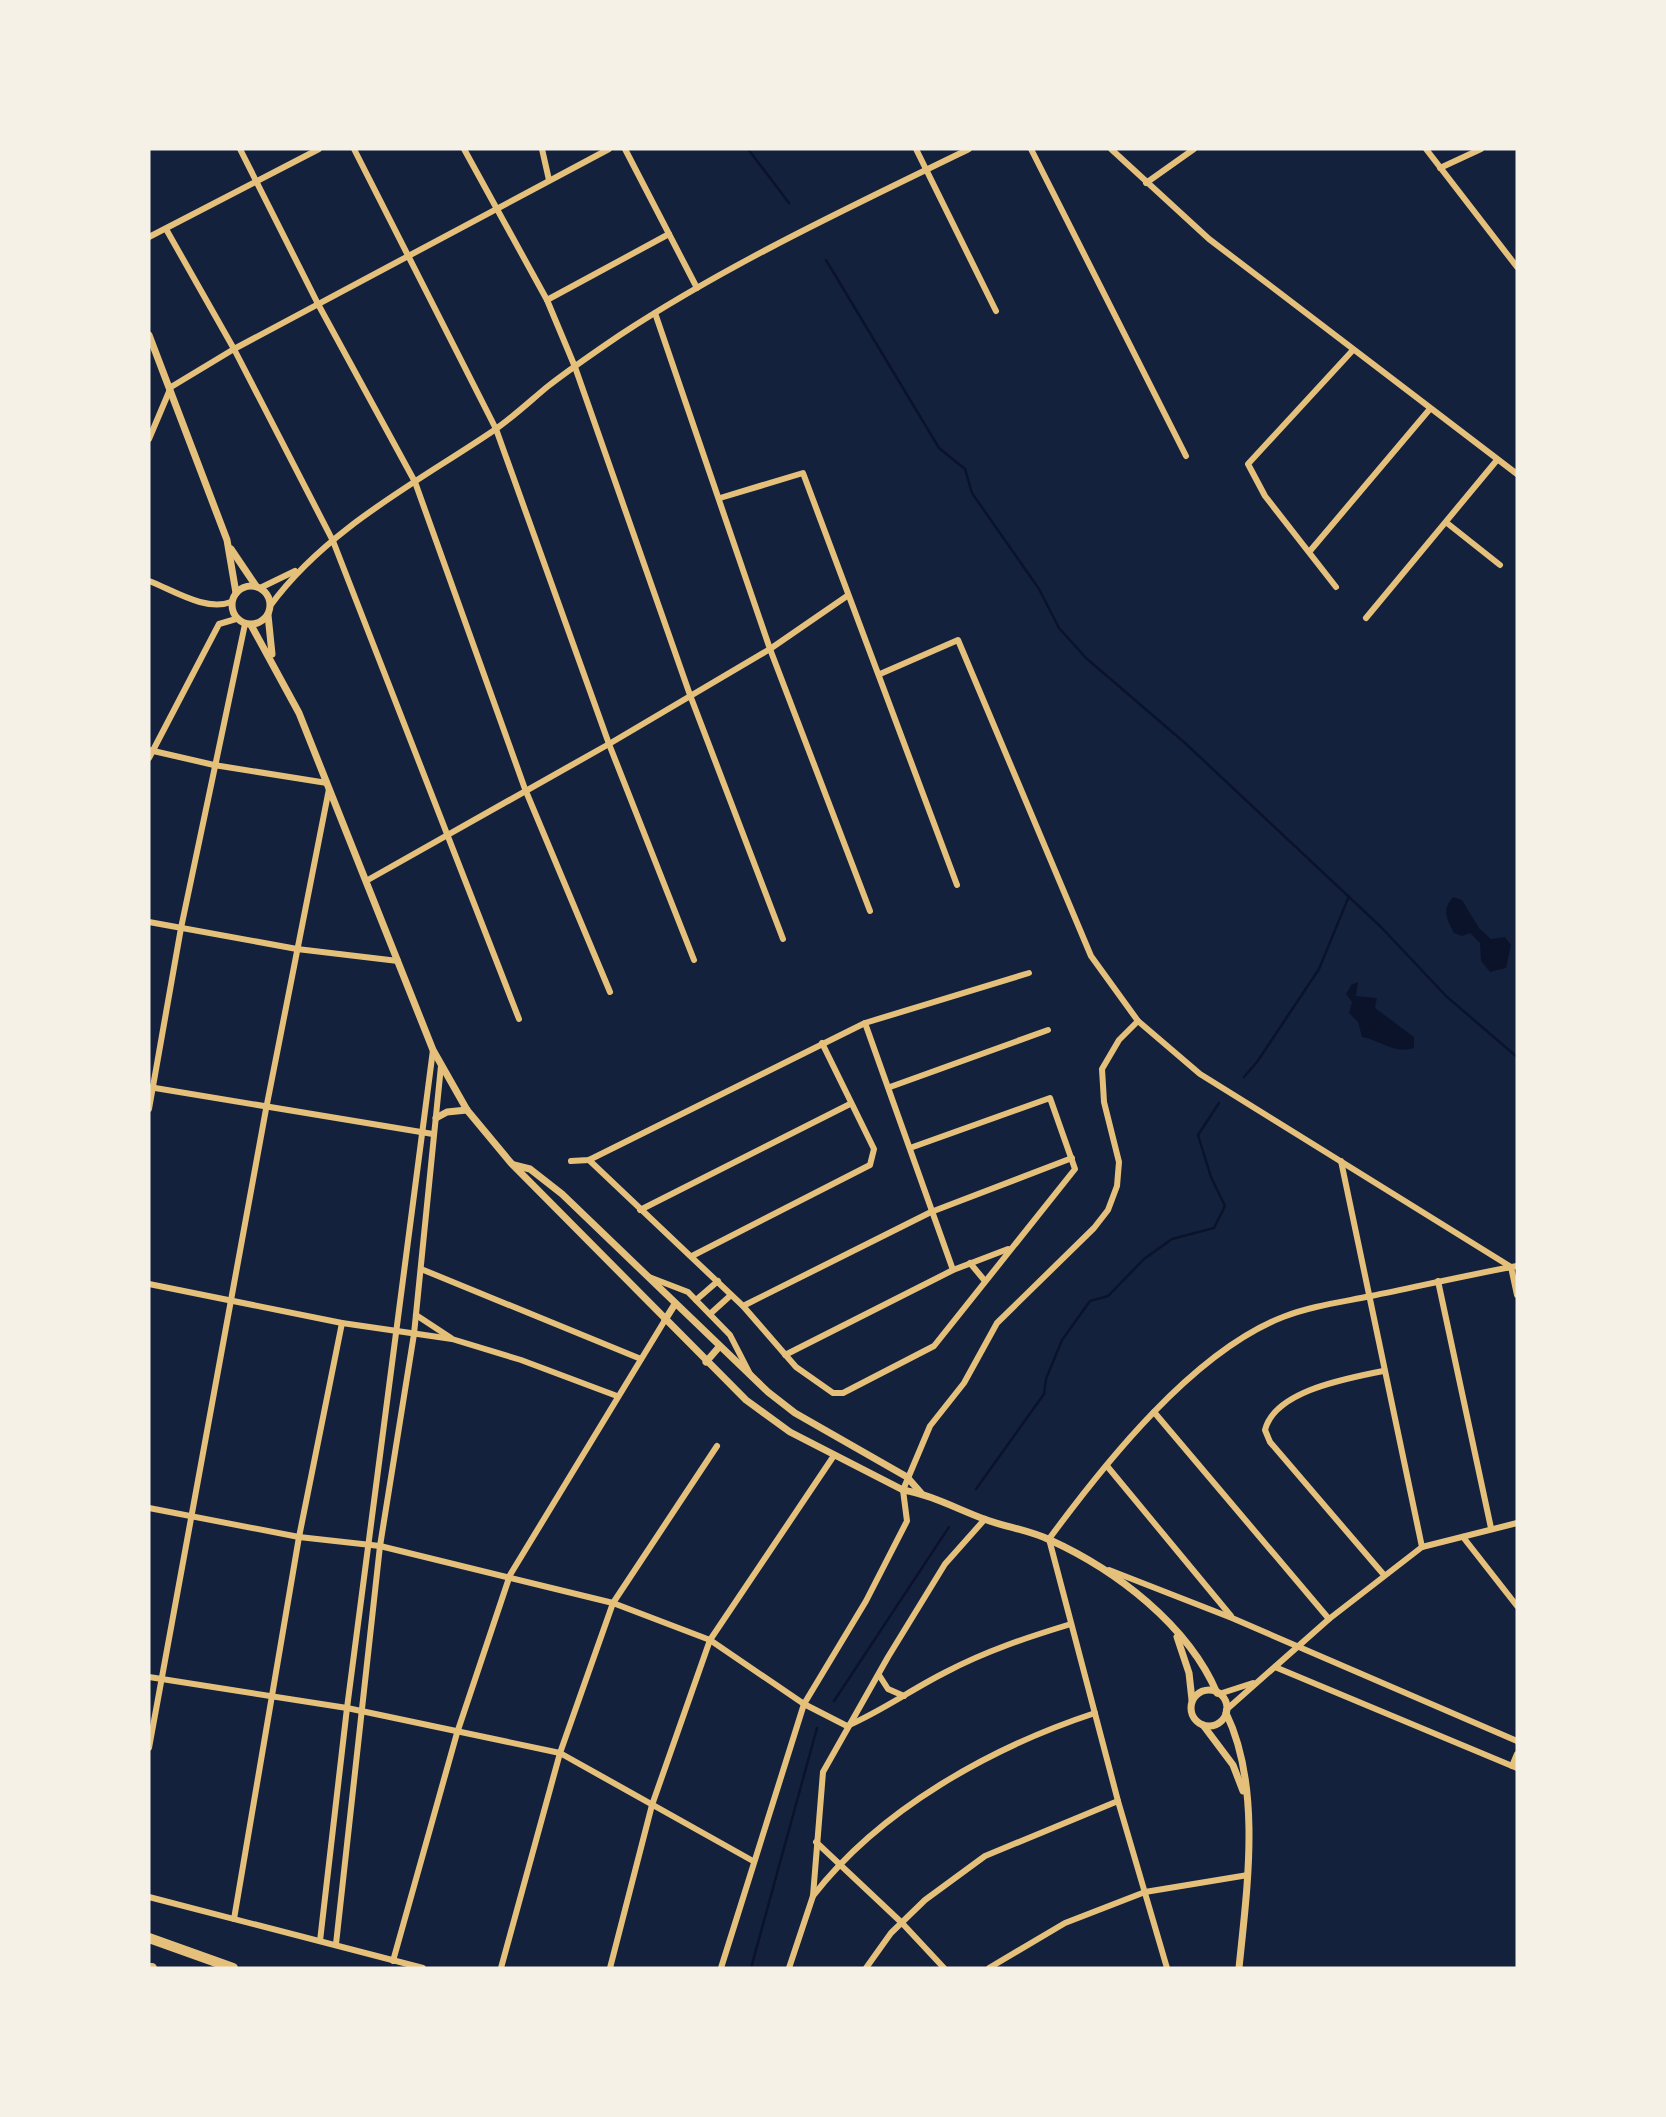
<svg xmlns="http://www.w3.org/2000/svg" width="1666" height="2117" viewBox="0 0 1666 2117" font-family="'PT Sans Narrow',sans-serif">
	<rect width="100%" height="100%" fill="#14213d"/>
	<!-- water -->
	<g fill="#0b132b">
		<path d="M1453,897L1462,900L1479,928L1491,939L1505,937L1511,945L1506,968L1490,972L1481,961L1480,943L1470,933L1462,936L1454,933C1447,919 1441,910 1453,897Z"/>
		<path d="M1358,982L1356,996L1377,998L1375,1008L1414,1037V1048C1395,1055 1380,1040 1362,1037L1358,1022L1349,1013L1352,1002L1346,994L1351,985Z"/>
	</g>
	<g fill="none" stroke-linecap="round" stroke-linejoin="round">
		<!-- stream -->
		<g stroke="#0b132b" stroke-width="2.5">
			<polyline points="748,149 789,203"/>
			<polyline points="826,260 939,448 965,469 972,493 1039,589 1059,628 1086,658 1185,743 1381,927 1446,996 1517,1057"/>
			<polyline points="1244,1077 1257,1062 1319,969 1349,896"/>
			<polyline points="976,1489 1044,1394 1046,1379 1062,1340 1090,1301 1108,1296 1144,1259 1172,1239 1214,1228 1225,1206 1211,1177 1198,1135 1219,1103"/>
			<polyline points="834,1701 949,1527"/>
			<polyline points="751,1968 817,1728"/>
		</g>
		<!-- minor -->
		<g stroke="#e5c07b" stroke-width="6">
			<polyline points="240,149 318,304 415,482 525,789 610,992"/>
			<polyline points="354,149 496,429 609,744 694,960"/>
			<polyline points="464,149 547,300 575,367 690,695 783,939"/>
			<polyline points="542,149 549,180"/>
			<polyline points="625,149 697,288"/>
			<polyline points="916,149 996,311"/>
			<polyline points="1031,149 1186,456"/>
			<polyline points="1111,149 1209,239 1517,474"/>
			<polyline points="1426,149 1517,267"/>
			<polyline points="1440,168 1481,149"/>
			<polyline points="1146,183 1194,149"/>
			<polyline points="166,229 234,349 333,541 519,1019"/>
			<polyline points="149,237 319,149"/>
			<polyline points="547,300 669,234"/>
			<polyline points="655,313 770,649 870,911"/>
			<polyline points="149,439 171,387 234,349 609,149"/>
			<polyline points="720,498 803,473 957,885"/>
			<polyline points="1447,523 1500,565"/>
			<polyline points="1310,551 1429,410"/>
			<path d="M149,581C173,590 206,612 231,602"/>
			<polyline points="1336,587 1265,496 1248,464 1353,350"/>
			<polyline points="260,588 295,571"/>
			<path d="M270,606C326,529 416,483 493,431C512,418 529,402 547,387C570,369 595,352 620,335C730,263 850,207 969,149"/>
			<polyline points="1366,618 1497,460"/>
			<polyline points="880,674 958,640 1091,956 1138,1021 1200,1074 1511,1267 1517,1295"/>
			<polyline points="149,750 214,765 327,783"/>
			<polyline points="149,758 219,624 236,619"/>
			<polyline points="366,881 609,744 770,649 847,596"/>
			<polyline points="149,922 297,949 398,961"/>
			<polyline points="865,1023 953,1270"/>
			<polyline points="149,1087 433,1134"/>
			<polyline points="890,1087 1048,1030"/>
			<polyline points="149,1109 181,928 245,624"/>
			<polyline points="589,1160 743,1306 796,1367 833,1393 843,1393 934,1346 1075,1169 1050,1098 910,1148"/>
			<polyline points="571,1161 589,1160 865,1023 1029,973"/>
			<polyline points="1341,1161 1422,1547"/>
			<polyline points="640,1210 850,1104"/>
			<polyline points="692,1256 870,1165 874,1149 822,1043"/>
			<polyline points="970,1263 985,1281"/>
			<polyline points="421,1269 641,1359"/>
			<polyline points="649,1277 688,1292 730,1335 750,1374"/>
			<polyline points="1438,1281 1491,1528"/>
			<polyline points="149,1284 342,1323 452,1339 521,1360 617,1396"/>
			<polyline points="696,1300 718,1281"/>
			<polyline points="743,1306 931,1212 1072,1158"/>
			<polyline points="710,1314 731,1295"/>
			<polyline points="416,1315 451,1338"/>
			<polyline points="785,1355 953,1270 1008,1249"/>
			<path d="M1383,1371C1350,1378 1275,1390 1265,1430L1270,1442L1384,1575"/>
			<polyline points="1154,1412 1329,1619"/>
			<polyline points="1107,1466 1231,1616"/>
			<path d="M149,1508L299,1537L380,1546L613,1603L710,1640L804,1704L847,1726C882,1711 912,1689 946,1672C986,1651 1028,1637 1071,1624"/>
			<polyline points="1463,1537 1517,1606"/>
			<polyline points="1109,1570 1232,1618 1517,1741"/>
			<polyline points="1275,1667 1517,1768"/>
			<polyline points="879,1675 888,1689 904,1696"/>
			<polyline points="149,1677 347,1708 560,1753 753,1861"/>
			<polyline points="1219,1694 1253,1683"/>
			<polyline points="1226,1710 1329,1619 1422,1547 1517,1523"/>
			<polyline points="149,1748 266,1109 329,789"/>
			<polyline points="1512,1766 1517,1754"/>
			<polyline points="816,1842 902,1923 944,1968"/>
			<path d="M813,1896C880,1809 992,1747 1095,1713"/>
			<polyline points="149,1897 423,1968"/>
			<polyline points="234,1919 299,1537 342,1323"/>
			<polyline points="320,1941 347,1708 433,1050"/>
			<polyline points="336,1944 380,1546 414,1334 441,1066"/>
			<polyline points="393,1961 457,1733 510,1575 665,1320"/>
			<polyline points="501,1968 560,1753 613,1603 717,1446"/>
			<polyline points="610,1968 652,1805 710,1640 833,1457"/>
			<polyline points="721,1968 804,1704 866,1601 907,1521 903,1490 930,1426 964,1383 997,1323 1094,1228 1108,1210 1117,1186 1119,1162 1104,1102 1102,1069 1119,1040 1138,1021"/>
			<polyline points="789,1968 813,1896 823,1772 888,1657 945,1564 985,1519"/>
			<polyline points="866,1968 891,1933 925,1900 985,1856 1118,1801"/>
			<polyline points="989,1968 1065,1923 1145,1892 1248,1875"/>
			<path d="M1167,1968L1118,1801L1049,1539C1105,1463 1193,1352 1283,1317C1311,1306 1342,1302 1371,1296C1420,1286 1468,1275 1517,1266"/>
		</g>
		<!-- tertiary -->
		<g stroke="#e5c07b" stroke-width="7">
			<polyline points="149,335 227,540 236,593"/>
			<polyline points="231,549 256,586"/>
			<circle cx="251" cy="605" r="19"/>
			<polyline points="268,615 272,654"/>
			<path d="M251,625L299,713L433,1050L467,1110L511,1163L746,1400L790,1432L903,1490C932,1495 957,1509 984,1519C1005,1527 1029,1530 1050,1540C1116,1570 1188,1625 1217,1693"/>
			<polyline points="436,1118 447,1112 467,1110"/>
			<polyline points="514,1165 530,1169 562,1194 768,1392 795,1413 907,1477 921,1493"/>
			<polyline points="665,1320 675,1304"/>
			<polyline points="706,1362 719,1347"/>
			<polyline points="1177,1637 1189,1673 1192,1700"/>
			<circle cx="1209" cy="1708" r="18"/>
			<path d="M1226,1713C1262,1787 1247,1889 1239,1968"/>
			<polyline points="1203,1725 1233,1765 1243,1791"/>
		</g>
		<!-- motorway -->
		<g stroke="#e5c07b" stroke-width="10">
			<polyline points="149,1938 233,1968"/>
			<polyline points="149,1968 152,1968"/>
		</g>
	</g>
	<!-- border -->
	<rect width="1666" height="2117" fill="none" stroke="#f6f1e7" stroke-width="301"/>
</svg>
